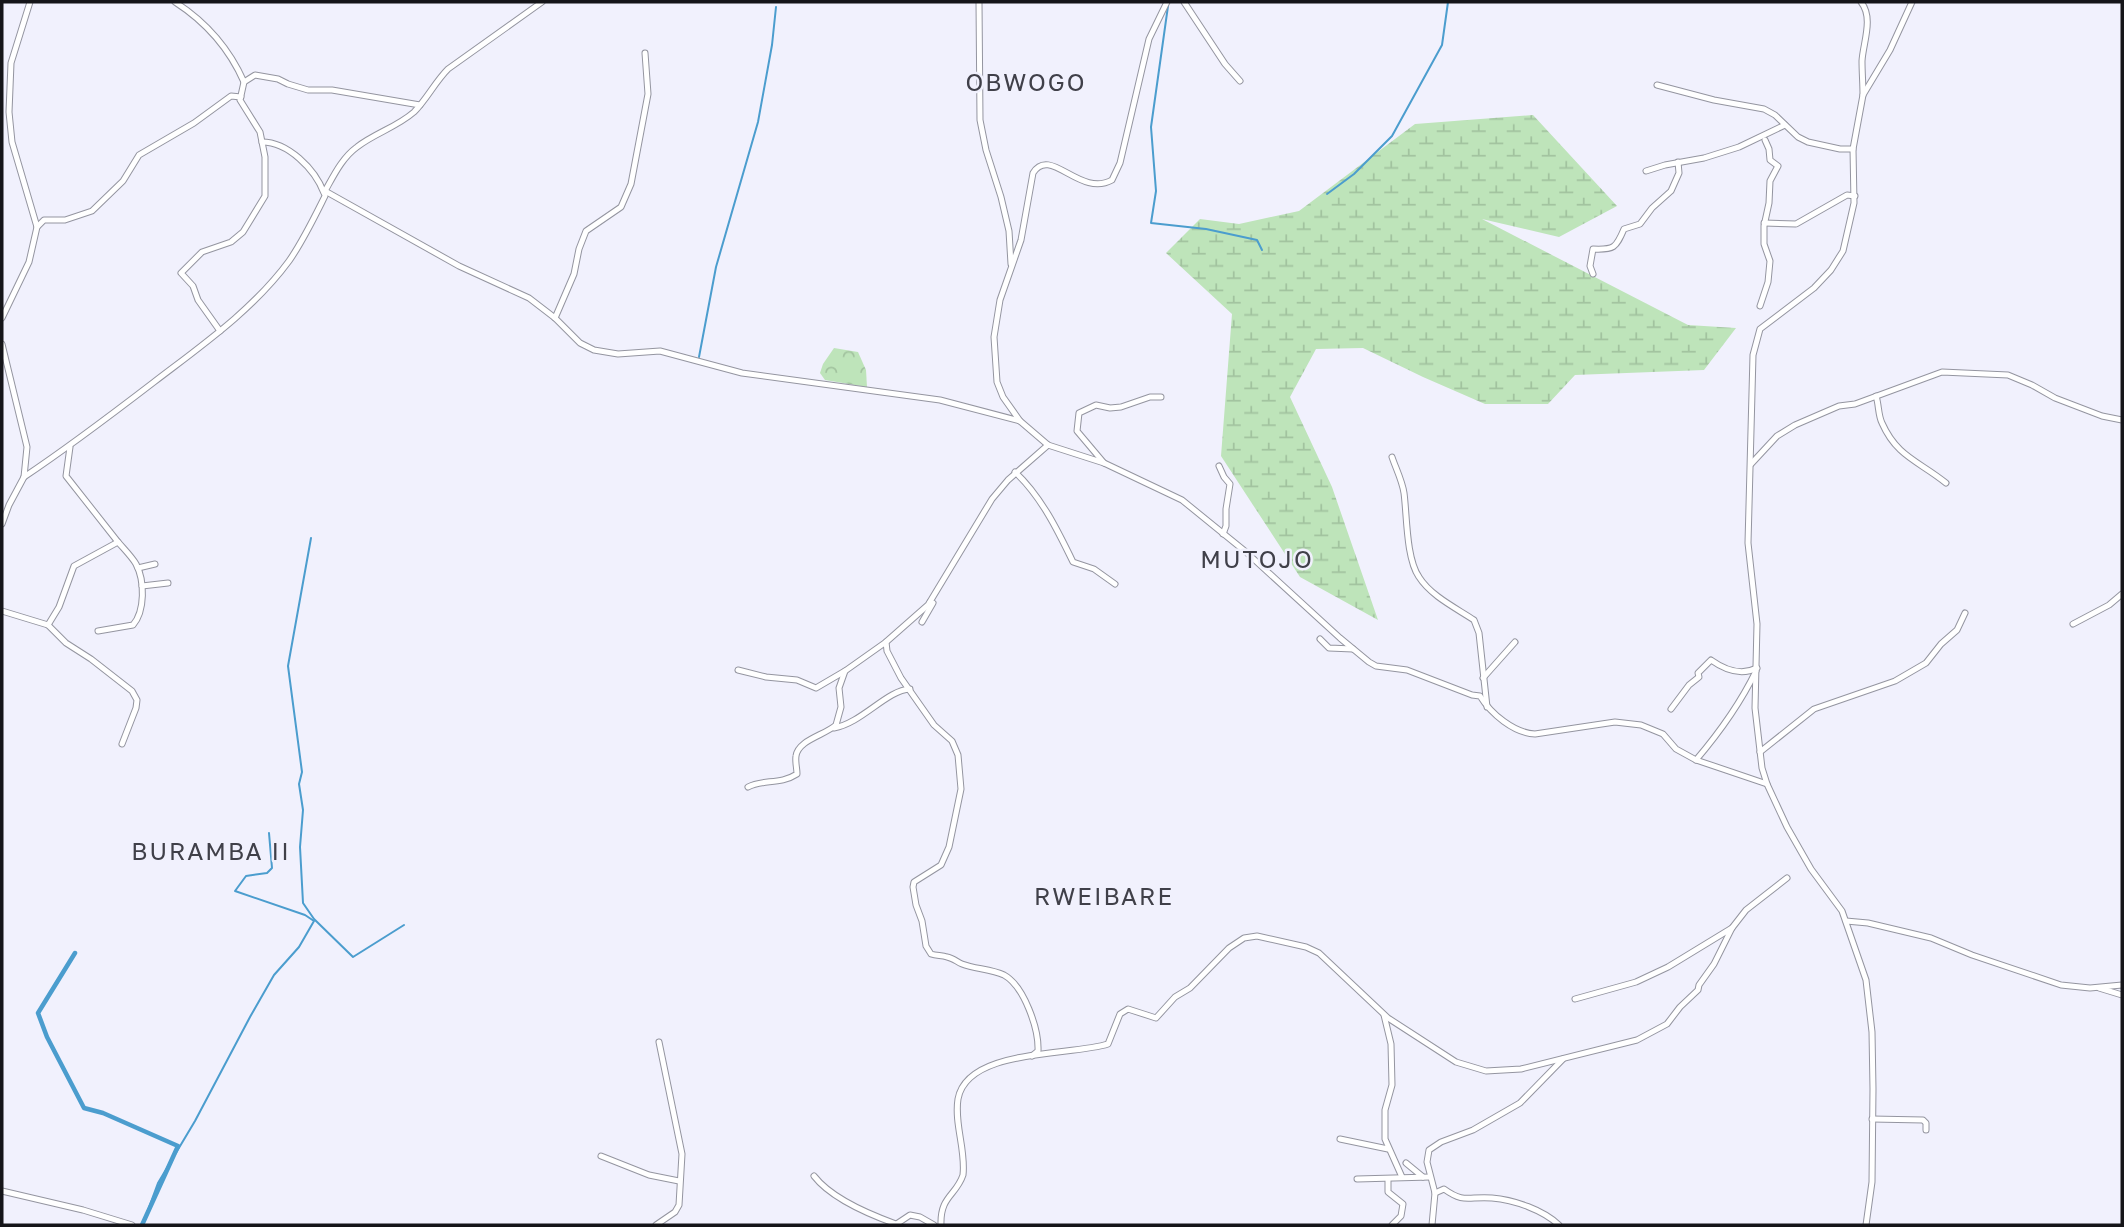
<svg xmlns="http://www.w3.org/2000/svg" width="2124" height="1227" viewBox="0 0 2124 1227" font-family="'Golos Text',sans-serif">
	<defs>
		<pattern id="forest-crowns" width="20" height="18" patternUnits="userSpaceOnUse" patternTransform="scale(1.75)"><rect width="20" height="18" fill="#bee4ba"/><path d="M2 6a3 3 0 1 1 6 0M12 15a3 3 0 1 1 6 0" fill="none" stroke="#a2c39f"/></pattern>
		<pattern id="wetland-marsh" width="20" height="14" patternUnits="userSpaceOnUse" patternTransform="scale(1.75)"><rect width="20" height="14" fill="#bee4ba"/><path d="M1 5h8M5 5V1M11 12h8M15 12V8" fill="none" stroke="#a2c39f"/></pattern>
	</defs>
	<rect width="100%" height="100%" fill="#f1f1fd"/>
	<!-- forest -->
	<polygon fill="url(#forest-crowns)" points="834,348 858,352 866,370 867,387 825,380 820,373 823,364"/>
	<!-- wetland -->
	<polygon fill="url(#wetland-marsh)" points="1533,115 1617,206 1559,237 1482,219 1688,325 1736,328 1704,370 1575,375 1548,404 1485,404 1423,377 1363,348 1316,349 1290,397 1332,487 1378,620 1300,577 1221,456 1232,314 1166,253 1200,219 1239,224 1299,211 1415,124"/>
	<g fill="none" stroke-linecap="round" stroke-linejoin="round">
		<!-- stream -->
		<g stroke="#4b9dce" stroke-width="2">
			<polyline points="1168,6 1151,127 1156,191 1151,223 1206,229 1257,240 1262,250"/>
			<polyline points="1327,194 1354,174 1392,136 1442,45 1448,2"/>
			<polyline points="699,357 716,267 758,122 772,45 776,7"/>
			<polyline points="311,538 288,666 302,772 299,784 303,810 300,847 303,903 314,919 353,957 404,925"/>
			<polyline points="144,1221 158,1183 195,1121 250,1017 274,975 299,947 314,921 305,915 235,891 246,876 267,873 272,868 269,833"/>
		</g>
		<!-- canal -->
		<polyline stroke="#4b9dce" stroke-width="4.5" points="75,953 38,1013 47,1037 84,1108 103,1113 178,1146 142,1225"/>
		<!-- minor casing -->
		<g stroke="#9495a0" stroke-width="7">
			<g id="minor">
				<path d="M175,2C206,22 229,48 244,82"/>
				<polyline points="979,2 980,120 986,150 1001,197 1009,231 1011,264"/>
				<polyline points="1184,2 1225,64 1240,81"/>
				<path d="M1861,2C1874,18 1863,43 1862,61C1862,72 1863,84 1863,95"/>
				<polyline points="1657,85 1714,100 1764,109 1775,115 1798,137 1808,142 1840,149 1853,149"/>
				<path d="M262,142C288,142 315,169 324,193"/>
				<polyline points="1646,171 1665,165 1704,158 1739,147 1785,125"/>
				<path d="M325,191L459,266L529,298L555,318L580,343L594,350L618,354L660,351L742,373L940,400L1020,421L1048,445L1104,463L1182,500L1246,552L1340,638L1369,662L1376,666L1407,670L1472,695L1480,696C1491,714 1514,733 1535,734L1615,722L1641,725L1663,734L1676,749L1696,760L1767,784"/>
				<polyline points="1764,223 1796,224 1847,195 1855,196"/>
				<polyline points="37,227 44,220 65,220 92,211 123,181 139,155 194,123 231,96 241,97"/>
				<path d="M1593,274L1590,266L1593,249C1614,250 1616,248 1624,229L1640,224L1652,208L1671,191L1679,173L1678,162"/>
				<polyline points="1760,306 1768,282 1770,261 1764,244 1764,226 1769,203 1770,181 1778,166 1770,160 1769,149 1765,140"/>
				<polyline points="2,318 29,262 37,227 12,142 9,112 11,63 30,2"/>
				<polyline points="555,318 574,274 579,249 586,231 621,207 631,184 648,94 645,53"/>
				<polyline points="220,331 198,300 193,286 181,273 202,252 231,242 243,232 265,196 265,157 260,132 240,100 244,82 255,75 278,79 288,84 308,90 332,90 420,105"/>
				<polyline points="2,344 27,447 24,477 9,505 2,524"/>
				<path d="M1876,396C1879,405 1878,415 1882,423C1897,457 1919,461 1946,483"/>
				<path d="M1020,421L1003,397L997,382L994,337L1000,300L1021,240L1033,173C1050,145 1080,198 1112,180L1120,163L1149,39L1167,2"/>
				<polyline points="70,447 66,476 118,542"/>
				<path d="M1392,457C1396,469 1402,480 1404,493C1407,515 1406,558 1419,577C1431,596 1456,608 1474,620L1479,633L1487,707"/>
				<polyline points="1104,463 1077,431 1079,413 1096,405 1110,408 1121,407 1150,397 1161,397"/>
				<polyline points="1751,464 1777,436 1795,425 1839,406 1855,404 1942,372 2008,375 2032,385 2055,398 2102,416 2122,420"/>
				<polyline points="1219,466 1224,477 1230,484 1226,509 1226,526 1223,534"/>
				<path d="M1015,472C1041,496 1058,531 1073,562L1094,569L1115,584"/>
				<path d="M24,477C69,447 111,415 154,382C201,346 253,310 289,261C303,241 314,218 325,196V191C334,175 342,158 357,147C375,133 397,127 414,112C427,99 435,82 448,69L542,2"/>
				<polyline points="138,568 155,564"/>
				<polyline points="142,586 168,583"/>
				<polyline points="2,611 48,625 66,643 91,659 132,691 137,700 136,708 122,744"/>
				<polyline points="922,622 933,603 930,602"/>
				<polyline points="2073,624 2109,605 2122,594"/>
				<path d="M48,625L59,607L74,566L118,542C124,549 132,557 136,564C145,581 145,611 133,625L98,631"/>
				<polyline points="1320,639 1329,648 1353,649"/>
				<polyline points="738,670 766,677 797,680 816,688 845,671"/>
				<polyline points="1483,678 1515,642"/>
				<path d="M1671,709L1689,685L1699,677L1698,673L1711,660C1725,670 1741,676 1757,668"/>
				<path d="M834,728C862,723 887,690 910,689"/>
				<polyline points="1760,752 1814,709 1895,681 1926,663 1941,644 1957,630 1965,613"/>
				<path d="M1696,760C1719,733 1741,702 1756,671"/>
				<path d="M748,787C763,779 780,785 797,774C797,768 795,762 796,756C798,740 825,735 836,725L841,707L839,688L845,671L886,642"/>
				<polyline points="1846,921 1868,923 1931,938 1972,955 2061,985 2090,988 2122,985"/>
				<polyline points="2099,988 2122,995"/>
				<polyline points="1575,999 1636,982 1668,967 1732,928 1746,910 1787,878"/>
				<polyline points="1384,1015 1391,1044 1392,1085 1385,1110 1385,1139 1402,1177"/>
				<path d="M1032,1056L1038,1051C1039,1029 1024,986 1004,975C991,969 975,969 962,964C957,962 953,958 947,957C942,955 937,956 931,954L926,946L922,921L916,905L913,887L914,882L941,865L949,847L961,789L958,755L952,741L934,725L901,678L887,651L886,642L928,605L992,499L1008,480L1048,445"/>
				<polyline points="1872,1119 1923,1120 1926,1123 1926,1130"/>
				<polyline points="1340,1139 1388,1149"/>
				<polyline points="601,1156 649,1175 679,1181"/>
				<polyline points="1406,1163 1423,1177"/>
				<path d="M814,1176C831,1198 871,1215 896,1224"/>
				<polyline points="1357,1179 1430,1177"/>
				<polyline points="1388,1179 1388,1192 1403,1204 1401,1216 1392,1225"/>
				<polyline points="2,1191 83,1210 132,1225"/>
				<path d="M1435,1193L1444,1189C1465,1204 1468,1196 1492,1198C1515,1200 1543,1210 1559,1225"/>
				<polyline points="656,1225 675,1212 679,1205 682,1154 659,1042"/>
				<polyline points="895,1225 910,1215 920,1217 934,1225"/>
				<path d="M941,1225C940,1196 956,1196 963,1175C966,1150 954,1124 958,1099C967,1048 1071,1056 1108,1044L1120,1014L1128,1009L1156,1018L1175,997L1190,988L1229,948L1244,938L1257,936L1306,947L1319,953L1388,1018L1456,1062L1486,1071L1521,1069L1637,1040L1667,1024L1680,1007L1698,990L1699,985L1714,964L1732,928"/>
				<polyline points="1432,1225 1435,1193 1427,1162 1429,1150 1441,1142 1473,1130 1520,1103 1563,1059"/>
				<polyline points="1866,1225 1872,1182 1873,1089 1872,1032 1866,980 1842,911 1811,869 1787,827 1767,784 1762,768 1755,708 1757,624 1748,543 1753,355 1760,329 1814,288 1831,270 1843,251 1854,203 1853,149 1863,95 1890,50 1912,2"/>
			</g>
		</g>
		<!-- minor -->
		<use href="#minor" stroke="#fff" stroke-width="5"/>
	</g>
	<g text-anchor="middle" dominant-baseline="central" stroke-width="5" stroke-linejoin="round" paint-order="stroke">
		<!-- quarter labels -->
		<g font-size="24" letter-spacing="2" fill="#404049" stroke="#f1f1fd">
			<text x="1026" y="81">OBWOGO</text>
			<text x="1257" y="558">MUTOJO</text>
			<text x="211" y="850">BURAMBA II</text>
			<text x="1104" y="895">RWEIBARE</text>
		</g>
	</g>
	<!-- border -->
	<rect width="2124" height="1227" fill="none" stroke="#151519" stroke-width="7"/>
</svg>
